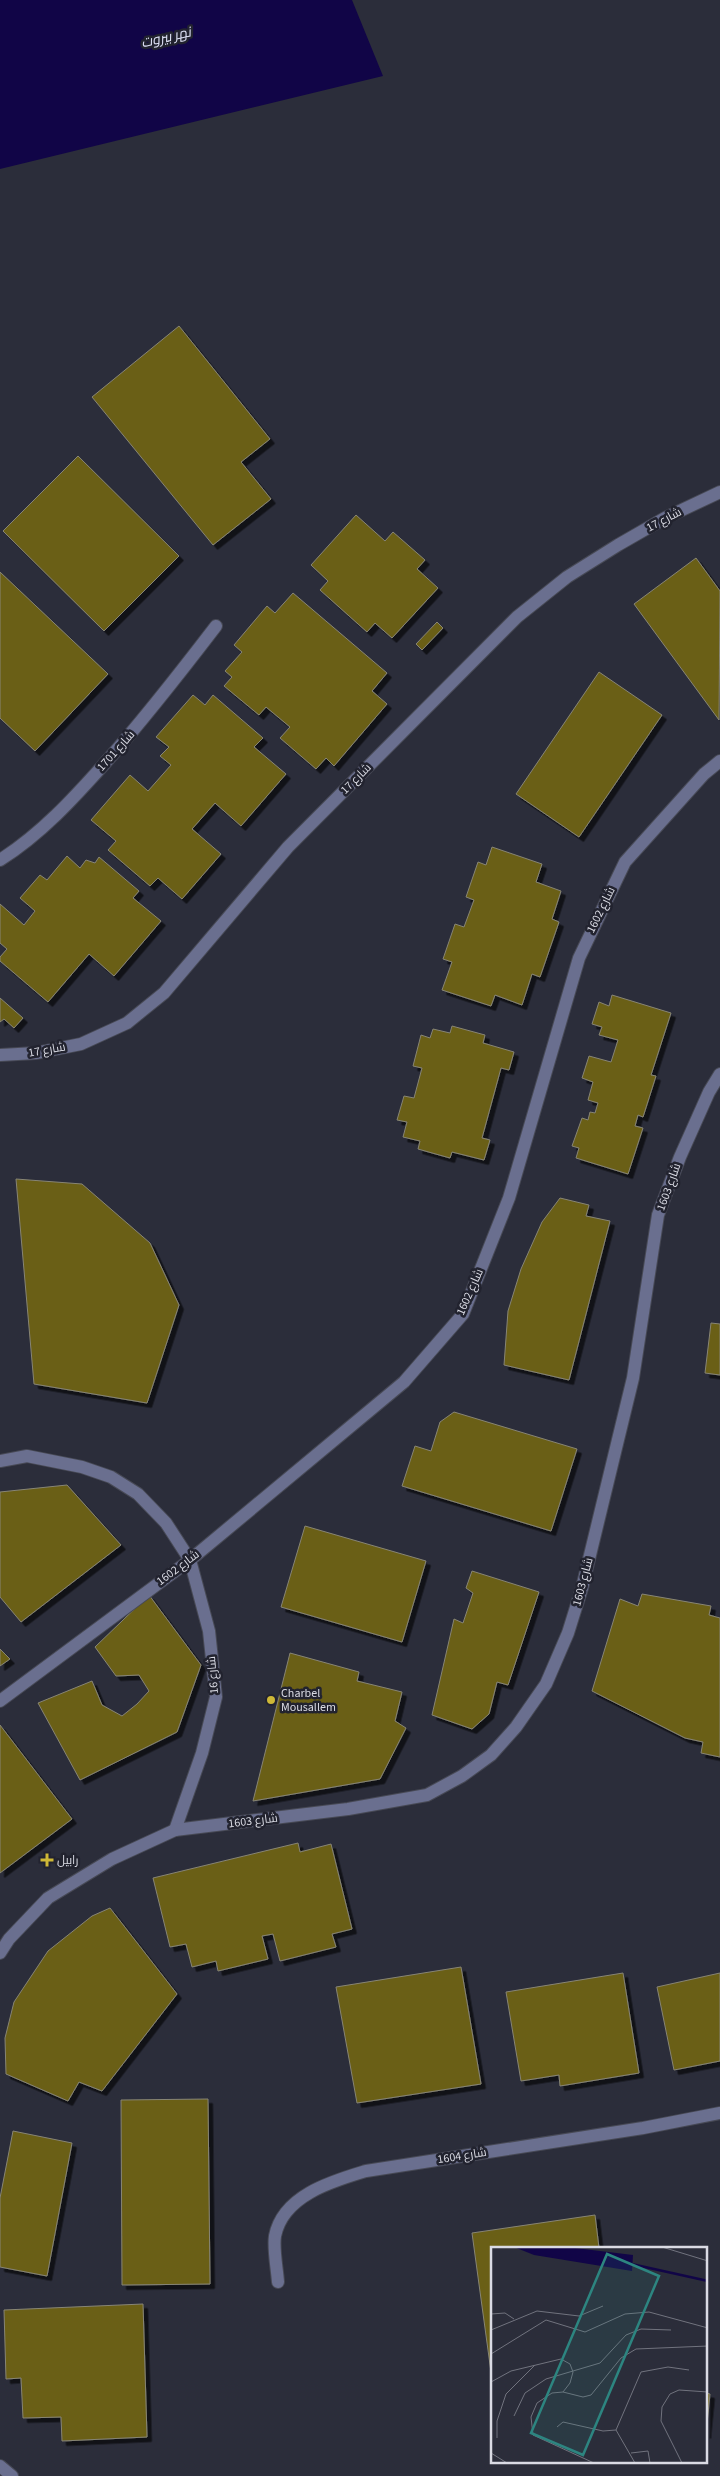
<svg xmlns="http://www.w3.org/2000/svg" width="720" height="2476" viewBox="0 0 720 2476" font-family="'Source Sans 3',Cairo,sans-serif">
	<defs>
		<filter id="shadow"><feDropShadow dx="4.5" dy="4.5" stdDeviation="0" flood-color="#0009"/></filter>
	</defs>
	<rect width="100%" height="100%" fill="#2b2d3a"/>
	<!-- water -->
	<polygon fill="#110547" points="0,0 352,0 383,76 0,169"/>
	<!-- building -->
	<g fill="#6a5e17" stroke="#878575" filter="url(#shadow)">
		<polygon points="179,326 270,439 241,462 271,499 213,545 92,397"/>
		<polygon points="78,456 179,556 104,631 3,531"/>
		<polygon points="356,515 385,541 393,532 425,560 417,569 438,588 392,638 375,623 367,632 320,590 328,581 311,565"/>
		<polygon points="696,558 720,591 719,720 634,604"/>
		<polygon points="0,572 108,674 35,751 0,718"/>
		<polygon points="293,593 387,673 372,691 387,704 334,766 326,758 316,769 280,738 290,727 266,707 259,715 224,686 232,677 225,671 242,652 234,645 267,606 275,613"/>
		<polygon points="437,622 443,628 422,650 416,644"/>
		<polygon points="599,672 662,715 579,837 516,794"/>
		<polygon points="193,695 205,705 213,695 263,738 254,747 286,774 241,826 215,803 192,829 221,854 182,899 158,878 150,886 108,850 116,841 91,820 130,775 148,791 171,765 160,756 169,747 156,737"/>
		<polygon points="492,847 542,864 536,882 561,891 552,919 559,922 540,977 532,974 522,1005 495,995 491,1006 442,990 452,962 443,959 455,924 464,927 474,900 466,897 478,862 486,865"/>
		<polygon points="67,856 80,868 86,860 95,863 99,857 139,891 133,898 161,921 114,976 89,954 48,1002 0,961 0,957 7,949 0,943 0,904 24,925 35,911 20,898 40,875 47,880"/>
		<polygon points="612,995 671,1013 651,1075 656,1076 643,1117 638,1115 635,1126 643,1128 628,1174 576,1158 579,1148 572,1146 582,1118 588,1120 590,1112 595,1113 598,1103 588,1100 593,1082 582,1078 589,1056 611,1062 618,1040 599,1035 602,1027 592,1024 599,1002 609,1006"/>
		<polygon points="0,998 23,1018 14,1028 4,1019 0,1022"/>
		<polygon points="452,1026 485,1035 483,1043 514,1052 509,1070 501,1068 482,1138 490,1140 484,1160 452,1152 450,1158 418,1149 420,1141 403,1137 407,1122 397,1120 404,1096 414,1098 422,1068 413,1066 421,1035 430,1038 433,1029 450,1033"/>
		<polygon points="16,1179 82,1184 150,1243 179,1305 147,1403 34,1384"/>
		<polygon points="560,1198 589,1205 586,1216 610,1221 569,1380 504,1365 508,1311 521,1269 542,1222"/>
		<polygon points="711,1323 720,1324 720,1375 705,1373"/>
		<polygon points="454,1412 577,1449 551,1531 402,1486 415,1446 431,1451 440,1422"/>
		<polygon points="67,1485 121,1545 21,1622 0,1597 0,1492"/>
		<polygon points="305,1526 426,1561 402,1642 281,1607"/>
		<polygon points="472,1571 539,1592 508,1685 497,1682 489,1714 472,1729 432,1715 454,1619 463,1623 473,1593 466,1588"/>
		<polygon points="642,1594 711,1606 709,1615 720,1618 720,1757 701,1753 703,1742 685,1738 592,1691 620,1599 638,1606"/>
		<polygon points="149,1595 201,1665 177,1732 80,1780 38,1703 92,1681 102,1705 122,1716 137,1704 149,1691 139,1675 116,1676 95,1647"/>
		<polygon points="0,1649 10,1659 0,1666"/>
		<polygon points="290,1653 359,1672 357,1681 402,1692 395,1721 406,1728 380,1779 253,1801"/>
		<polygon points="0,1725 72,1819 0,1873"/>
		<polygon points="298,1843 300,1852 331,1844 352,1929 332,1934 336,1947 280,1961 273,1934 262,1936 268,1959 218,1971 216,1961 192,1967 186,1944 170,1947 153,1878"/>
		<polygon points="110,1908 177,1994 102,2091 79,2082 68,2101 6,2074 5,2038 14,2002 48,1951 92,1916"/>
		<polygon points="461,1967 481,2084 357,2103 336,1987"/>
		<polygon points="623,1973 639,2073 560,2086 559,2075 521,2081 506,1992"/>
		<polygon points="720,1973 720,2061 674,2070 657,1987"/>
		<polygon points="208,2099 210,2284 122,2285 121,2100"/>
		<polygon points="13,2131 72,2143 47,2276 0,2267 0,2198"/>
		<polygon points="595,2215 599,2248 492,2248 491,2372 472,2233"/>
		<polygon points="143,2304 147,2437 62,2441 61,2417 23,2418 21,2378 6,2379 4,2310"/>
		<polygon points="706,2393 710,2394 706,2434"/>
	</g>
	<g fill="none" stroke-linecap="round" stroke-linejoin="round">
		<!-- minor casing -->
		<g stroke="#474955" stroke-width="14">
			<g id="minor">
				<path d="M0,860C41,834 73,799 106,762C145,718 180,673 216,626"/>
				<polyline points="0,1055 36,1053 81,1044 127,1023 164,993 288,847 517,617 567,577 618,545 665,518 720,492"/>
				<polyline points="0,1461 27,1456 82,1467 111,1477 138,1494 166,1523 190,1560 209,1631 216,1697 202,1753 175,1830"/>
				<polyline points="0,1701 190,1560 404,1382 463,1314 509,1198 579,958 625,862 704,774 720,761"/>
				<polyline points="0,1953 9,1939 48,1898 112,1859 175,1830 348,1809 427,1795 462,1776 491,1755 516,1727 546,1684 568,1633 582,1588 633,1378 658,1215 680,1157 709,1092 720,1074"/>
				<path d="M278,2282C277,2268 273,2249 275,2236C283,2195 333,2181 366,2171L643,2128L720,2113"/>
				<polyline points="0,2466 12,2476"/>
			</g>
		</g>
		<!-- minor -->
		<use href="#minor" stroke="#6a6f8f" stroke-width="12"/>
	</g>
	<!-- markers -->
	<g fill="#ceb837" stroke="#22232f" stroke-width="2">
		<circle cx="271" cy="1700" r="5"/>
		<path d="M44.5 1852.5h5v5h5v5h-5v5h-5v-5h-5v-5h5z"/>
	</g>
	<g text-anchor="middle" dominant-baseline="central" stroke-width="5" stroke-linejoin="round" paint-order="stroke">
		<!-- street labels -->
		<g font-size="12" fill="#dadbe4" stroke="#22232f">
			<text transform="translate(664 520) rotate(-28)">شارع 17</text>
			<text transform="translate(116 751) rotate(-48)">شارع 1701</text>
			<text transform="translate(356 779) rotate(-45)">شارع 17</text>
			<text transform="translate(601 910) rotate(-64)">شارع 1602</text>
			<text transform="translate(47 1050) rotate(-10)">شارع 17</text>
			<text transform="translate(669 1187) rotate(-70)">شارع 1603</text>
			<text transform="translate(470 1292) rotate(-66)">شارع 1602</text>
			<text transform="translate(178 1568) rotate(-37)">شارع 1602</text>
			<text transform="translate(583 1582) rotate(-75)">شارع 1603</text>
			<text transform="translate(213 1675) rotate(-95)">شارع 16</text>
			<text transform="translate(253 1821) rotate(-7)">شارع 1603</text>
			<text transform="translate(462 2156) rotate(-9)">شارع 1604</text>
		</g>
		<!-- poi labels -->
		<g font-size="12" fill="#dadbe4" stroke="#22232f" text-anchor="start">
			<text x="281" y="1693">Charbel<tspan x="281" dy="14">Mousallem</tspan></text>
			<text x="57" y="1860">رابيل</text>
		</g>
		<!-- water labels -->
		<g font-size="14" font-style="italic" fill="#dde0f5" stroke="#22232f">
			<text transform="translate(166 38) rotate(-13)">نهر بيروت</text>
		</g>
	</g>
	<!-- overview -->
	<g transform="translate(491 2247)">
		<rect width="216" height="216" fill="#2b2d3a"/>
		<path d="M23,0H76L142,8L141,24L43,8Z" fill="#110547"/>
		<path fill="none" stroke="#110547" stroke-width="2.5" d="M136,16L217,34"/>
		<path fill="none" stroke="#71737e" stroke-width="1" d="M171,0L217,14M0,67L14,66L23,72M0,83L46,64L88,69L112,59M0,107L55,73L94,85L134,67L158,65L217,81M0,135L20,124L70,112L79,117L82,125L79,136L72,145M23,169L34,146L55,132L109,116L135,88L150,82L180,83M66,180L72,175L112,184L125,183M125,183L150,125L177,120L198,123M125,183L144,216M6,191V174L15,147L44,118M0,206L16,216M140,206L157,204L159,216M103,216L42,188L40,170L46,156L61,146L72,145L92,150L100,148L130,111L145,102L217,99M191,216L170,174L171,160L179,147L188,143L217,145"/>
		<path fill="#2d8580" fill-opacity="0.15" stroke="#2d8580" stroke-width="2.5" d="M116,7L168,29L92,208L40,186Z"/>
		<rect width="216" height="216" fill="none" stroke="#dadbe4" stroke-width="2.5"/>
	</g>
</svg>
